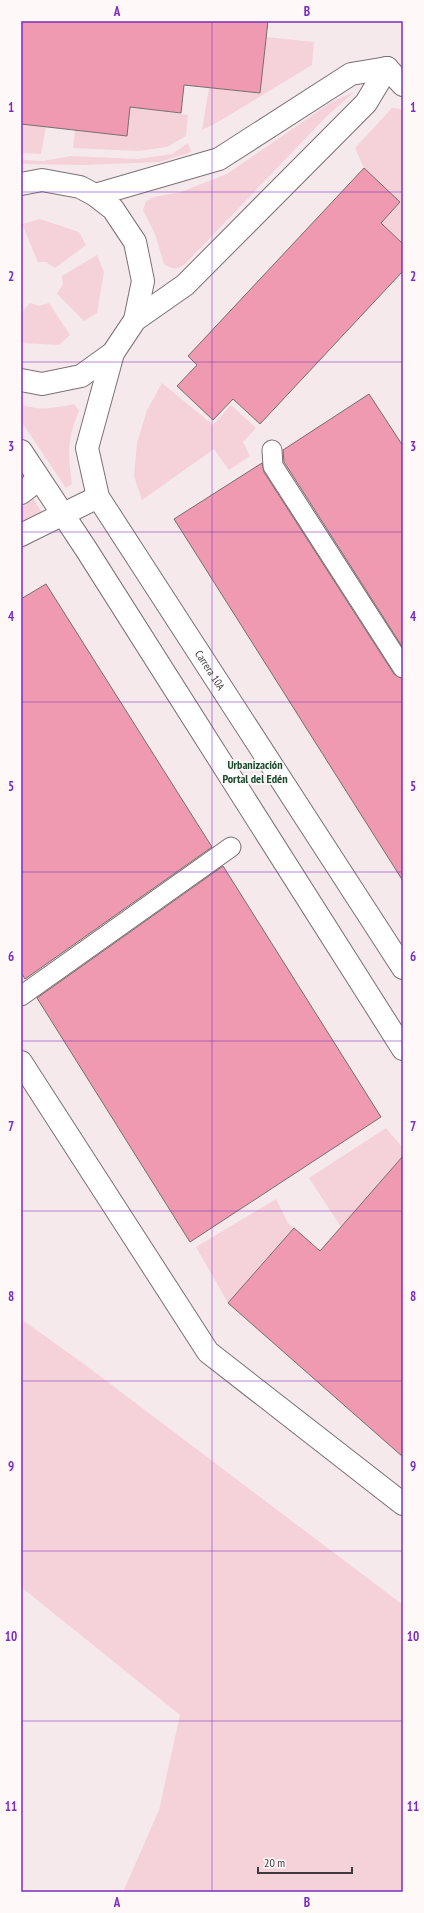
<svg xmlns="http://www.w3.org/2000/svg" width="424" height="1913" viewBox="0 0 424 1913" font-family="'PT Sans Narrow',sans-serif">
	<rect width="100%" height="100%" fill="#f5e9ec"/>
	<!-- green -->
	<g fill="#f5d2da">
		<polygon points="266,37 314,42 312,65 218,122 202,130 209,88 260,93"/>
		<path d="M354,92L327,116L186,263C178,270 173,270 164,264L155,234L143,210L146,201L154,197L181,192L227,174L330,103Z"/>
		<polygon points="130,107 188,115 186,136 167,147 138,151 73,148 75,130 127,136"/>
		<polygon points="392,108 403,109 403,244 381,223 400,202 364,168 355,148"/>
		<polygon points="21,124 46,127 41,154 21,153"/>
		<polygon points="188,143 191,152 160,162 85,165 21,164 21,160 43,161 71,156 138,159 172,154"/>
		<polygon points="40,219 79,232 86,245 55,268 46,262 38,262 22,224"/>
		<polygon points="97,255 104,272 97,313 84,321 57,294 63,284 62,276"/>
		<polygon points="30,303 39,306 49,303 70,335 59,345 21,343 21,313"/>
		<polygon points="162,383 213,425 231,405 256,428 243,442 250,456 229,470 214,449 142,500 134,476 137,443 147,410"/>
		<path d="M74,404L79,411C67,439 68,454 72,484L66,488L21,421V405C40,411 55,408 74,404Z"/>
		<polygon points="33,499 54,530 21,550 21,508"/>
		<polygon points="386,1128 403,1148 403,1156 341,1227 309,1178"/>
		<polygon points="276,1199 288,1223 294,1228 228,1303 196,1247"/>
		<polygon points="21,1319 84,1364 403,1605 403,1892 123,1892 159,1810 180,1715 21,1587"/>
	</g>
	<!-- building -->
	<g fill="#ef9ab1" stroke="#776d6f">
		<polygon points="21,21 268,21 260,93 184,85 181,113 130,107 127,136 21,124"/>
		<polygon points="364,168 400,202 381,223 403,244 403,271 260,424 233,399 213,420 177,386 197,365 188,356"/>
		<polygon points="369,394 403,446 403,648 284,462 283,450"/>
		<polygon points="262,463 264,472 394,674 403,679 403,881 174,519"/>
		<polygon points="46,584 212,847 25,979 21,972 21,599"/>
		<polygon points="223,866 381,1117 190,1242 37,998"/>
		<polygon points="403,1156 403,1457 228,1303 294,1228 320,1251"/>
	</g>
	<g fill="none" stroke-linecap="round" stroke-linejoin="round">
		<!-- pedestrian casing -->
		<g stroke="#7b7174" stroke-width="21">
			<g id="pedestrian">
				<polyline points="272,450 273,466 403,668"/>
				<polyline points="21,996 231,847"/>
			</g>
		</g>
		<!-- minor casing -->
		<g stroke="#7b7174" stroke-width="24">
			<g id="minor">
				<polyline points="387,68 403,85"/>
				<polyline points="95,195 219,159 351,74 387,68"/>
				<polyline points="135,320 185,285 366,103 387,68"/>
				<polyline points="21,493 39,479"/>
				<polyline points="21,535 98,497"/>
				<polyline points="21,1062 208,1352 403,1504"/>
			</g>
		</g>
		<!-- tertiary casing -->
		<g stroke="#7b7174" stroke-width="24">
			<g id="tertiary">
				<polyline points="21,184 42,180 80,187 95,195 113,209 135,242 143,281 135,320 113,353 81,376 42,384 21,380"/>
				<path id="s1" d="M113,353L87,448L98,497L403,968"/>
				<polyline points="21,451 86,549 403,1049"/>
			</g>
		</g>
		<!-- pedestrian -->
		<use href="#pedestrian" stroke="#fff" stroke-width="19"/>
		<!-- minor -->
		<use href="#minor" stroke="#fff" stroke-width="22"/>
		<!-- tertiary -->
		<use href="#tertiary" stroke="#fff" stroke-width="22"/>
	</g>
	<!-- grid -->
	<path fill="none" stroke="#7b2cbf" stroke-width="1" stroke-opacity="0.55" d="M212,21V1892M21,192H403M21,362H403M21,532H403M21,702H403M21,872H403M21,1041H403M21,1211H403M21,1381H403M21,1551H403M21,1721H403"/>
	<g text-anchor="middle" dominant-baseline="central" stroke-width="3.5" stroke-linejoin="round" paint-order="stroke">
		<!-- street labels -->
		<g font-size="11" fill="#3e3a3b" stroke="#fff8f9">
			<text stroke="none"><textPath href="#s1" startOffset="355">Carrera 10A</textPath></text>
		</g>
		<!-- neighbourhood labels -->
		<g font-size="12" font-weight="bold" fill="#174b2a" stroke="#fff8f9">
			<text x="255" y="764">Urbanización<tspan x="255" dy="14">Portal del Edén</tspan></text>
		</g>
	</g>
	<!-- border -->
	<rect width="424" height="1913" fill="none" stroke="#fff8f9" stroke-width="44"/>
	<!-- scale -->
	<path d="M258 1867v6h94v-6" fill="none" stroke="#3e3a3b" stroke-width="2"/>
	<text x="264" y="1867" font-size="12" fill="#3e3a3b" stroke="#fff8f9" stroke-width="3" paint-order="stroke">20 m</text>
	<rect x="22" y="22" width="380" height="1869" fill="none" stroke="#7b2cbf" stroke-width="1.5"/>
	<g font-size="13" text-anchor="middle" font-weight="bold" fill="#7b2cbf">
		<text x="117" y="16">A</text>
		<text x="307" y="16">B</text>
		<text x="11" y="112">1</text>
		<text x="413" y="112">1</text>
		<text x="11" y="281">2</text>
		<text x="413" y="281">2</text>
		<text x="11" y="451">3</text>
		<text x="413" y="451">3</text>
		<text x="11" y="621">4</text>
		<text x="413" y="621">4</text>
		<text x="11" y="791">5</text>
		<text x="413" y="791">5</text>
		<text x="11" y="961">6</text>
		<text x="413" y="961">6</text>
		<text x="11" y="1131">7</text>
		<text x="413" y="1131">7</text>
		<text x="11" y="1301">8</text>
		<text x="413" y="1301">8</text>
		<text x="11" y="1471">9</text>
		<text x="413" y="1471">9</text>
		<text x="11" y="1641">10</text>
		<text x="413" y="1641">10</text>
		<text x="11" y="1811">11</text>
		<text x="413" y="1811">11</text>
		<text x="117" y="1907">A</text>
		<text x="307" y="1907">B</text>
	</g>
</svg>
